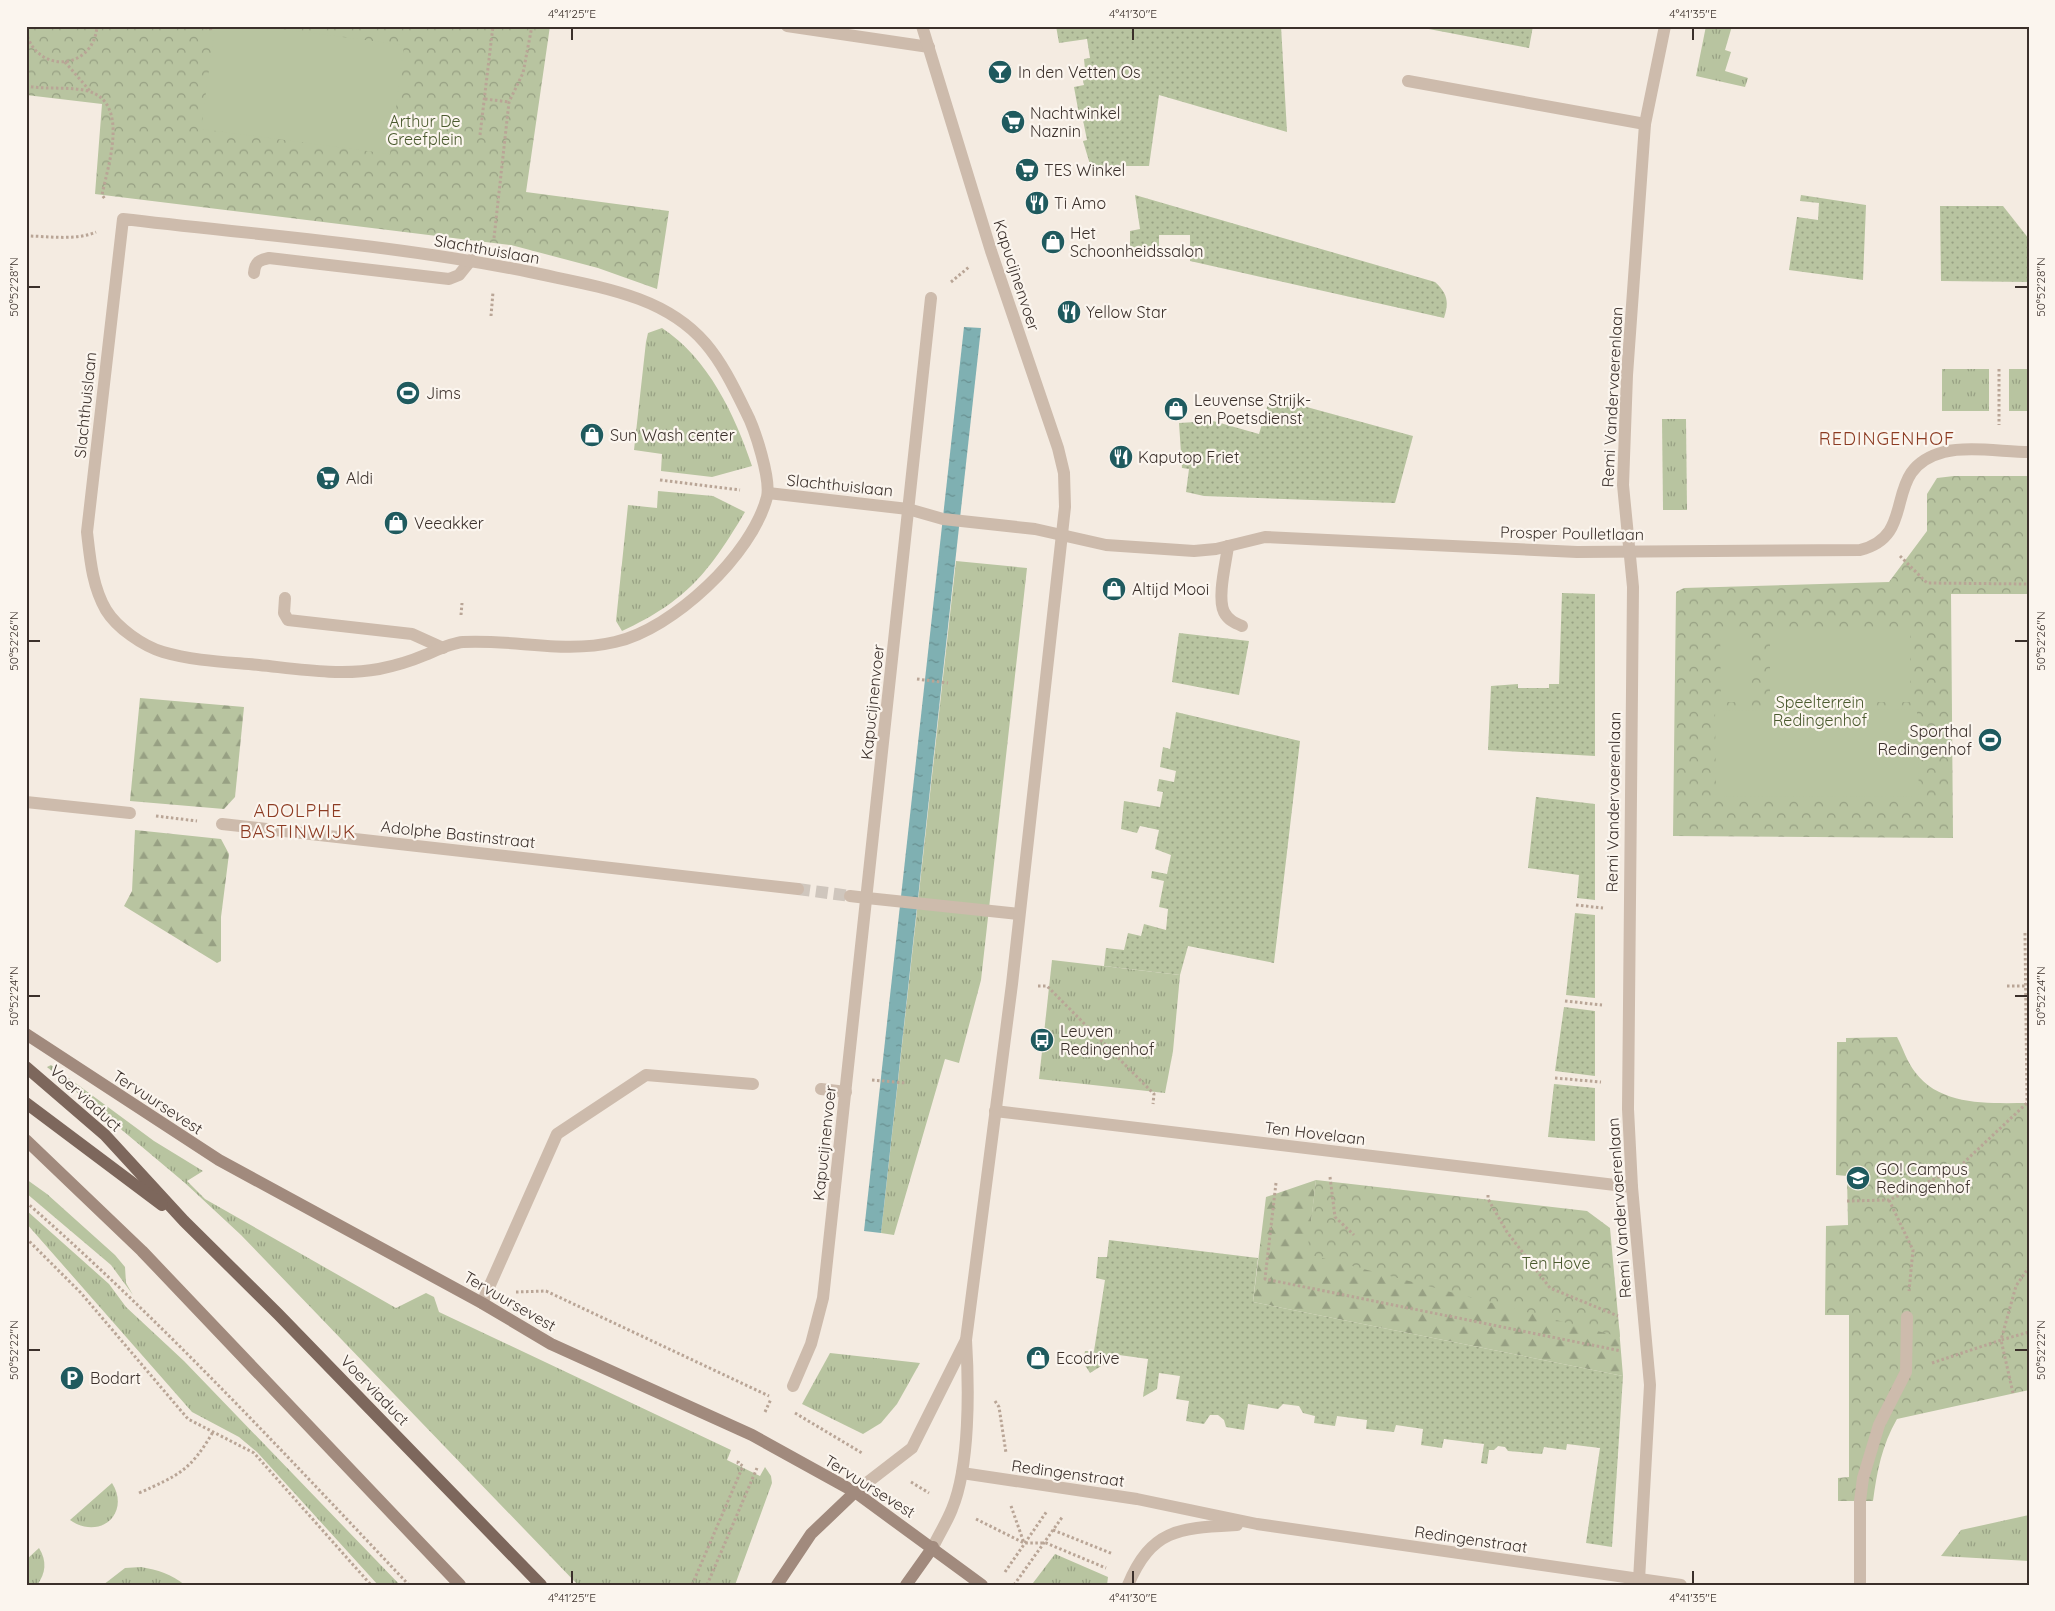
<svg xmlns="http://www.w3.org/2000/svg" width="2055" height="1611" viewBox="0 0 2055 1611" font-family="Quicksand,sans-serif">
	<defs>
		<pattern id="grass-tufts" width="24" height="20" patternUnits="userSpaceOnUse" patternTransform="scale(1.25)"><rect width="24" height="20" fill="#b8c4a0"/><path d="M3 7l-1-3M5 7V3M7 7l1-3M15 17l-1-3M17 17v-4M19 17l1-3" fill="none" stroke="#97a083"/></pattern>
		<pattern id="forest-firs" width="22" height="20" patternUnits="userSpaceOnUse" patternTransform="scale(1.25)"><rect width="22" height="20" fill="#b8c4a0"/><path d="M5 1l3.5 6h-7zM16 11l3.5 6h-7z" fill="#97a083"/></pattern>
		<pattern id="park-crowns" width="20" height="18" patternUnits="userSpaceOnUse" patternTransform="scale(1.25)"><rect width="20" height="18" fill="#b8c4a0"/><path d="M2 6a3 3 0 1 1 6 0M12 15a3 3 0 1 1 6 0" fill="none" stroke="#97a083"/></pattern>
		<pattern id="garden-dots" width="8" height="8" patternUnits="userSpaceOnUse" patternTransform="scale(1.25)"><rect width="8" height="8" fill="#b8c4a0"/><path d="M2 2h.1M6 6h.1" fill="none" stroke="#97a083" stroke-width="1.8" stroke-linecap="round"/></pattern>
		<pattern id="water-ripples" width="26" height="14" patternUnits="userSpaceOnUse" patternTransform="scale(1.25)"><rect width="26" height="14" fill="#7fb0b2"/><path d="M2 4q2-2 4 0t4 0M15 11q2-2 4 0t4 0" fill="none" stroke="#699091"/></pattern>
	</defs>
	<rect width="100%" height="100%" fill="#f4ebe1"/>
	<!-- grass -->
	<g fill="url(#grass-tufts)">
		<polygon points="1706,26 1732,26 1725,50 1731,52 1725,71 1748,78 1745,87 1696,76"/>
		<path d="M662,328C708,358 735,415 752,466L712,477L661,471L662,454L634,450L646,342L648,333Z"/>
		<rect x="1942" y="369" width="47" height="42"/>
		<rect x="2009" y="369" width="20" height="42"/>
		<polygon points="1662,419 1686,419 1687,510 1663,510"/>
		<path d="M658,491L713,496L745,512C709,572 687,601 622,631L616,621L628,505L657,508Z"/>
		<polygon points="956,561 1027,568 981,980 959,1063 945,1059 894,1235 881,1233"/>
		<polygon points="1052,960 1180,975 1173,1051 1165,1093 1039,1079"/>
		<polygon points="51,1065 154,1141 203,1171 187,1181 205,1199 396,1308 426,1293 434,1297 439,1312 731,1450 727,1460 760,1476 765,1467 771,1476 772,1483 735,1585 578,1585 241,1235 185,1183 47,1067"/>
		<polygon points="26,1179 47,1194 115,1255 125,1267 126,1283 133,1295 111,1265 26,1193"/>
		<polygon points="26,1210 109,1284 126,1307 184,1361 400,1585 378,1585 257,1452 239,1437 192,1412 26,1223"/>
		<polygon points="830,1353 920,1363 897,1404 881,1423 863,1434 802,1404"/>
		<path d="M112,1483C131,1513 100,1541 70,1520Z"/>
		<polygon points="2029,1515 2029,1561 1941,1556 1961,1530"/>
		<path d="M39,1548C47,1561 46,1573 37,1585H26V1560Z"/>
		<polygon points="1055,1554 1108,1577 1107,1585 1035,1585 1033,1583"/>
		<path d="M141,1567C158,1570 171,1574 185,1585H103L125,1568Z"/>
	</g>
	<!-- forest -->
	<g fill="url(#forest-firs)">
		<polygon points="140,698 244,707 235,797 224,809 130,801"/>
		<polygon points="135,830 221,839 229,854 221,917 221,961 217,963 124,906 132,891"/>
		<polygon points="1316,1180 1311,1223 1619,1328 1623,1376 1253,1302 1266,1197"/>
	</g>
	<!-- park -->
	<g fill="url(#park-crowns)">
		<polygon points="26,26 550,26 526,192 669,211 657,289 598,268 511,245 95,194 102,104 26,95"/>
		<polygon points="1954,476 2029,476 2029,594 1951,594 1953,838 1673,836 1676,592 1684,588 1889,582 1927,531 1927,494 1937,478"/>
		<path d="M1897,1037C1903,1048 1907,1062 1915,1072C1941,1107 1990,1103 2029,1103V1390L1897,1419C1882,1445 1877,1471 1873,1501H1838V1478L1849,1477V1315H1825L1826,1226L1848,1225L1847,1176L1836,1175L1837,1042H1846V1038Z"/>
		<polygon points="1316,1180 1587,1211 1610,1228 1620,1337 1307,1254"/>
	</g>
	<!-- garden -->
	<g fill="url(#garden-dots)">
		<polygon points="1056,26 1281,26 1287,132 1159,95 1149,166 1118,166 1092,171 1083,141 1087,140 1083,120 1080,120 1074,87 1084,85 1082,76 1090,75 1089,68 1085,69 1084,59 1090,58 1087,39 1059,43"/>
		<polygon points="1413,26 1533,26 1529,48"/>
		<path d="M1135,195L1435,282C1448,294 1449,302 1444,318L1190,261V235H1159V249L1130,247V231L1140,229Z"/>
		<polygon points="1801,195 1866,205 1863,280 1789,270 1797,217 1818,220 1819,203 1800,201"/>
		<polygon points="1940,206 2003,206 2029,239 2029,282 1941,281"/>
		<polygon points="1270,397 1413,436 1395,503 1204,496 1186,492 1189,469 1182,468 1179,423 1213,421 1259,434"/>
		<polygon points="1562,593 1595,594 1595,756 1488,750 1491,686 1518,684 1518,688 1549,688 1549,684 1559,684"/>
		<polygon points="1179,633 1249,641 1239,695 1172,682"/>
		<polygon points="1176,712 1300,741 1274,963 1188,946 1180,975 1104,966 1106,948 1124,950 1128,933 1141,936 1144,924 1166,930 1168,909 1159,907 1164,881 1151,878 1152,871 1167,874 1171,855 1155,849 1159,830 1140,826 1137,833 1121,829 1124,801 1160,807 1163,792 1157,791 1159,779 1174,782 1176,771 1160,767 1163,747 1170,749"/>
		<polygon points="1536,797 1595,804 1595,900 1577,898 1579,875 1528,868"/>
		<polygon points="1575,913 1595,915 1595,998 1566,995"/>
		<polygon points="1564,1007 1595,1011 1595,1076 1555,1071"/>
		<polygon points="1554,1084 1595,1088 1595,1141 1548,1137"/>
		<polygon points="1109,1240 1258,1258 1253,1302 1623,1376 1612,1547 1586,1543 1600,1448 1567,1444 1566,1450 1544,1447 1542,1454 1508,1451 1505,1447 1498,1446 1494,1450 1489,1450 1487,1464 1481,1463 1484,1444 1444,1439 1442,1448 1421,1445 1423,1429 1396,1425 1394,1432 1366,1429 1367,1420 1337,1416 1335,1426 1314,1423 1315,1416 1303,1413 1299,1406 1283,1404 1278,1409 1248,1404 1244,1430 1226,1427 1224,1420 1218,1415 1210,1415 1204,1424 1186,1421 1189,1401 1176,1399 1180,1376 1159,1373 1157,1389 1143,1397 1148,1359 1119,1355 1090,1373 1083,1362 1085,1351 1094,1351 1105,1280 1096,1278 1098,1257 1107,1257"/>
	</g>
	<!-- pitch -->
	<g fill="#b8c4a0">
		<polygon points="215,26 258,26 404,45 390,154 201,129"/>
		<polygon points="1720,628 1751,628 1751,702 1721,702"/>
		<rect x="1770" y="628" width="140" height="74"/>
		<polygon points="1917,709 1919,796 1716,797 1715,711"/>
	</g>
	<!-- water -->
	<polygon fill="url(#water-ripples)" points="964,327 981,328 881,1233 864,1231"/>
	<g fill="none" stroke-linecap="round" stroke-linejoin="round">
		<!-- minor-tunnel -->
		<polyline stroke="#cfc6bd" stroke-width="12" stroke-dasharray="12 6" stroke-linecap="butt" points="798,889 850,896"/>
		<!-- path -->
		<g stroke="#b9a596" stroke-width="3" stroke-dasharray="2.5 2.5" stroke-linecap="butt">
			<polyline points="195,26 214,29"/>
			<path d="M26,32C37,75 94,70 97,26"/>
			<polyline points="65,62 90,91"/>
			<path d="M26,86C47,90 68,86 88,91C130,103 108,165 102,195L105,199"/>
			<polyline points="485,99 509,102"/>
			<polyline points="480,135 493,26"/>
			<path d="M26,236C48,236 76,241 96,232"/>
			<polyline points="494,238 509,102 523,73 532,26"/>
			<polyline points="951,282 969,267"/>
			<polyline points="491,316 493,292"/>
			<polyline points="1999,369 1999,425"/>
			<polyline points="660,480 740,490"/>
			<polyline points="1900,556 1927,583 2029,584"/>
			<polyline points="461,615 462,603"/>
			<polyline points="917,679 948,683"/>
			<polyline points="156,816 197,821"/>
			<polyline points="1576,905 1603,908"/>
			<polyline points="2025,933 2027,1103 2029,1106"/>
			<polyline points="1038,986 1047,986 1154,1094 1153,1104"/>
			<polyline points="2007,986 2026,986"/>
			<polyline points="1565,1001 1602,1005"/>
			<polyline points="1555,1078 1601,1082"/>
			<polyline points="872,1080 906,1083"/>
			<polyline points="1330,1177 1335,1217 1354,1235"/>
			<polyline points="1276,1183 1265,1279 1621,1351"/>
			<polyline points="1488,1195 1488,1199 1507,1232 1550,1288 1618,1316"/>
			<polyline points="1889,1200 1913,1250 1909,1291"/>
			<polyline points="1847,1201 1889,1200 1958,1168 2027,1103"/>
			<path d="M26,1202C162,1321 285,1454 409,1585"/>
			<polyline points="26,1238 81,1293 188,1419 254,1453 371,1585"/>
			<polyline points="516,1292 546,1291 769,1396"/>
			<polyline points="1932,1363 2001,1340 2016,1286 2029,1267"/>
			<polyline points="2013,1393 2001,1340 2029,1332"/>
			<polyline points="995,1401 999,1407 1006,1453"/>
			<polyline points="765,1412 771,1399"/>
			<polyline points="795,1413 862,1453"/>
			<polyline points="911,1482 929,1493"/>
			<path d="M139,1493C179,1475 190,1471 213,1432"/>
			<polyline points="1011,1506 1024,1543"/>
			<polyline points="976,1519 1024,1543 1046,1543 1106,1568"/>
			<polyline points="1053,1530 1113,1554"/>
			<polyline points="1005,1572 1047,1511"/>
			<polyline points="692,1585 743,1466 738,1463 739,1459"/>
			<polyline points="707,1585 757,1468"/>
			<polyline points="1014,1585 1063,1516"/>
		</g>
		<!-- service -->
		<g stroke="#cdbbac" stroke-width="12">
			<polyline points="1408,81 1645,124"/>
			<path d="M254,273C255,262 259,260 269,258L449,279L459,275L471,260"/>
			<path d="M1228,546C1226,563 1217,597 1224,612C1228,620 1235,623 1242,626"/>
			<polyline points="285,598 284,613 288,620 412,634 443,648"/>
			<polyline points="821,1089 846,1092"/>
			<polyline points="482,1303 557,1134 646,1075 753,1084"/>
			<polyline points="1860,1585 1860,1501 1863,1478 1879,1425 1906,1372 1907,1317"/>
		</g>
		<!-- pedestrian -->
		<polyline stroke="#cdbbac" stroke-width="12" points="867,898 1019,914"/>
		<!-- minor -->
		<g stroke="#cdbbac" stroke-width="12">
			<polyline points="787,26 929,47"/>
			<path d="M123,219C258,235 396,245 530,272C566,280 604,286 639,299C700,322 719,356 746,412C755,429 771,479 767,497C752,555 673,629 615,642C564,654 514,639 463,642C451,643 437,650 425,655C411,661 394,666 379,669C340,676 298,669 259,665C227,662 194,661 163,652C143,646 117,628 106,610C92,586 90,558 87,532Z"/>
			<path d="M768,493L908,509L943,519L1035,529L1106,545L1194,551L1216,549L1265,537L1577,552L1860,550C1921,535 1878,469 1944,452C1968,446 2004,452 2029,452"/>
			<polyline points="26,802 130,813"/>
			<polyline points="222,824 798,889"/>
			<polyline points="850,896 867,898"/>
			<polyline points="995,1111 1632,1187"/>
			<polyline points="793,1386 811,1344 823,1298 931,298"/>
			<polyline points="962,1473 1137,1499 1257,1524 1681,1585"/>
			<polyline points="1639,1580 1650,1385 1632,1187 1628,1109 1633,587 1623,485 1627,375 1645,124 1665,26"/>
			<path d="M1128,1585C1152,1528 1180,1528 1237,1525"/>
		</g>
		<!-- tertiary -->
		<g stroke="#cdbbac" stroke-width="12">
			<path d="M922,26L991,251L1058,448L1064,473L1065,507L1012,984L966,1340C969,1387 970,1466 952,1509C947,1522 939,1534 933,1547"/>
			<polyline points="855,1492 912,1448 966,1340"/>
		</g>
		<!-- secondary -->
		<g stroke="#a18a7d" stroke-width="12">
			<polyline points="26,1034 219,1160 482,1303 551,1344 752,1435 855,1492 982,1585"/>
			<polyline points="26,1140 142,1251 460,1585"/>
			<polyline points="777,1585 811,1534 855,1492"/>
			<polyline points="906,1585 933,1547"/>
		</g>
		<!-- primary -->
		<g stroke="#7d675c" stroke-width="12">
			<polyline points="26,1067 105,1135 184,1221 278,1314 541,1585"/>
			<polyline points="26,1103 162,1205"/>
		</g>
	</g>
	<!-- ticks -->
	<path fill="none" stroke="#3b302b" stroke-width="2" d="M572,28V40M1133,28V40M1693,28V40M28,287H40M2015,287H2028M28,641H40M2015,641H2028M28,996H40M2015,996H2028M28,1350H40M2015,1350H2028M572,1571V1584M1133,1571V1584M1693,1571V1584"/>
	<!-- icons -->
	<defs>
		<g id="bar-disc" transform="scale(1.25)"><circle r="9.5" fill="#1f5a5e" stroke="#fbf5ee"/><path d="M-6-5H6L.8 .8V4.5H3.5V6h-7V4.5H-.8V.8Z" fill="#fff"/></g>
		<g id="supermarket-disc" transform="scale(1.25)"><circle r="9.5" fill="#1f5a5e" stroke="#fbf5ee"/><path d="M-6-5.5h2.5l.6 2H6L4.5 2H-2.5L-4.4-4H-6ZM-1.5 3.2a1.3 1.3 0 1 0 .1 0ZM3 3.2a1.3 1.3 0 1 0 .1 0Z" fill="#fff"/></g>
		<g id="restaurant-disc" transform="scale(1.25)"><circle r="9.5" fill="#1f5a5e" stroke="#fbf5ee"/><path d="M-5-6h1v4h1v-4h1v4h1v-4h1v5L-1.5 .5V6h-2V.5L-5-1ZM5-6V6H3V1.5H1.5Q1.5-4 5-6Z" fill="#fff"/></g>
		<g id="shop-disc" transform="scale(1.25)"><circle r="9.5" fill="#1f5a5e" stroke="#fbf5ee"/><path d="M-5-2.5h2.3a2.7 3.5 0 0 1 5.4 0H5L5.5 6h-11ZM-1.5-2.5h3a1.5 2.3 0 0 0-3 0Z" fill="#fff"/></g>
		<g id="stadium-disc" transform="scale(1.25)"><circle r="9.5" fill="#1f5a5e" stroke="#fbf5ee"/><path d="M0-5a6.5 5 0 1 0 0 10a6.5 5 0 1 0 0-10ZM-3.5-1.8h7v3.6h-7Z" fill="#fff"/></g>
		<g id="bus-disc" transform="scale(1.25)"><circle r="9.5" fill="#1f5a5e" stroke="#fbf5ee"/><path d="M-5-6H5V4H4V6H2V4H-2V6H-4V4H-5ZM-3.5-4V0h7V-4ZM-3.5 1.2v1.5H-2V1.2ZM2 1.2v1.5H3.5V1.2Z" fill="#fff"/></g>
		<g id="school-disc" transform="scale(1.25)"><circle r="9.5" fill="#1f5a5e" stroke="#fbf5ee"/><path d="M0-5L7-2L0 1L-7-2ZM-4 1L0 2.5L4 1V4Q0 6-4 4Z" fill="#fff"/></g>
		<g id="parking-disc" transform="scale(1.25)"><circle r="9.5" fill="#1f5a5e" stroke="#fbf5ee"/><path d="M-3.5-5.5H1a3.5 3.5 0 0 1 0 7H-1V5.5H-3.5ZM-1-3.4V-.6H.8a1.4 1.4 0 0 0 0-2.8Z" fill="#fff"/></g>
	</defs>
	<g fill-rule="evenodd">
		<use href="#bar-disc" x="1000" y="72"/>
		<use href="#supermarket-disc" x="1013" y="122"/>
		<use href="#supermarket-disc" x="1027" y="170"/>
		<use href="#restaurant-disc" x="1037" y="203"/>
		<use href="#shop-disc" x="1053" y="242"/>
		<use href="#restaurant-disc" x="1069" y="312"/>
		<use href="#stadium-disc" x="408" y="393"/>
		<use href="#shop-disc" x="1176" y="409"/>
		<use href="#shop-disc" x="592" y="435"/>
		<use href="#restaurant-disc" x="1121" y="457"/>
		<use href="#supermarket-disc" x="328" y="478"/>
		<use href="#shop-disc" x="396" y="523"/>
		<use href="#shop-disc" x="1114" y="589"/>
		<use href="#stadium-disc" x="1990" y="740"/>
		<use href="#bus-disc" x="1042" y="1040"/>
		<use href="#school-disc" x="1858" y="1178"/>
		<use href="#shop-disc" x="1038" y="1358"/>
		<use href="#parking-disc" x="72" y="1378"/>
	</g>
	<g text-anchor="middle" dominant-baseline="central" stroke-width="4.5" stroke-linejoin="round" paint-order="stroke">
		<!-- poi labels -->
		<g font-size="16" fill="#3b302b" stroke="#fbf5ee" text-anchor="start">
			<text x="1018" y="72">In den Vetten Os</text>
			<text x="1030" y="113">Nachtwinkel<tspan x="1030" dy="18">Naznin</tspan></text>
			<text x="1044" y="170">TES Winkel</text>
			<text x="1054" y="203">Ti Amo</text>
			<text x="1070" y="233">Het<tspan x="1070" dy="18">Schoonheidssalon</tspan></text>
			<text x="1086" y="312">Yellow Star</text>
			<text x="426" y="393">Jims</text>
			<text x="1194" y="400">Leuvense Strijk-<tspan x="1194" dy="18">en Poetsdienst</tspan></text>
			<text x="610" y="435">Sun Wash center</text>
			<text x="1138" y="457">Kaputop Friet</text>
			<text x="346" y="478">Aldi</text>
			<text x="414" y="523">Veeakker</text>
			<text x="1132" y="589">Altijd Mooi</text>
			<text x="1972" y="731" text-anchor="end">Sporthal<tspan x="1972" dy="18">Redingenhof</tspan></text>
			<text x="1060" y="1031">Leuven<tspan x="1060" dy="18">Redingenhof</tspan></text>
			<text x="1876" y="1169">GO! Campus<tspan x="1876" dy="18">Redingenhof</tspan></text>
			<text x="1056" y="1358">Ecodrive</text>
			<text x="90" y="1378">Bodart</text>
		</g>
		<!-- park labels -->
		<g font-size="16" fill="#4a5a2e" stroke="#fbf5ee">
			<text x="425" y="121">Arthur De<tspan x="425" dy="18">Greefplein</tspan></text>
			<text x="1820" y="702">Speelterrein<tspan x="1820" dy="18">Redingenhof</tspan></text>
			<text x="1556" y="1263">Ten Hove</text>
		</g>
		<!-- street labels -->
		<g font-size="16" fill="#3b302b" stroke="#fbf5ee">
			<text transform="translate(487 249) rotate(10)">Slachthuislaan</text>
			<text transform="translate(1017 275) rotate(72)">Kapucijnenvoer</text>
			<text transform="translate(1612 397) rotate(-87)">Remi Vandervaerenlaan</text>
			<text transform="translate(85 405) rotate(-84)">Slachthuislaan</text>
			<text transform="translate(840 485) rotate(6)">Slachthuislaan</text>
			<text transform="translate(1572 533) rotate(1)">Prosper Poulletlaan</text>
			<text transform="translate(872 702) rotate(-84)">Kapucijnenvoer</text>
			<text transform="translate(1613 802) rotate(-89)">Remi Vandervaerenlaan</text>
			<text transform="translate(458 834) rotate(6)">Adolphe Bastinstraat</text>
			<text transform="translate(86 1098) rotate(42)">Voerviaduct</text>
			<text transform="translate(158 1102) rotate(33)">Tervuursevest</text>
			<text transform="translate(1315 1133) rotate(7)">Ten Hovelaan</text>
			<text transform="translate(824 1143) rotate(-84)">Kapucijnenvoer</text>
			<text transform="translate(1619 1208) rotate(-94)">Remi Vandervaerenlaan</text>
			<text transform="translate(510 1301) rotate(30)">Tervuursevest</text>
			<text transform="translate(375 1390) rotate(46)">Voerviaduct</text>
			<text transform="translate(1068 1473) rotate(8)">Redingenstraat</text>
			<text transform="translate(870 1486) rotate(32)">Tervuursevest</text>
			<text transform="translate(1471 1539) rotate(8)">Redingenstraat</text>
		</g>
		<!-- neighbourhood labels -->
		<g font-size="18" letter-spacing="1" fill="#8c3b22" stroke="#fbf5ee">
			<text x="1887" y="438">REDINGENHOF</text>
			<text x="298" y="810">ADOLPHE<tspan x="298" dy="21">BASTINWIJK</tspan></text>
		</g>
	</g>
	<!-- border -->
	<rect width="2055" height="1611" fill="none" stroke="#fbf5ee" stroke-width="55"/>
	<rect x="28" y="28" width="2000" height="1556" fill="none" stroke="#3b302b" stroke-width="2"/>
	<g font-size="12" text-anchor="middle" fill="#3b302b">
		<text x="572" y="18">4°41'25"E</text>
		<text x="1133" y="18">4°41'30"E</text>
		<text x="1693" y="18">4°41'35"E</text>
		<text transform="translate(14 287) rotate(-90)" y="4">50°52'28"N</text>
		<text transform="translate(2041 287) rotate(-90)" y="4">50°52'28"N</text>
		<text transform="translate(14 641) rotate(-90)" y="4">50°52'26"N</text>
		<text transform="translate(2041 641) rotate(-90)" y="4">50°52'26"N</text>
		<text transform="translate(14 996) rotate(-90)" y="4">50°52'24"N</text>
		<text transform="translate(2041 996) rotate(-90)" y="4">50°52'24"N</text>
		<text transform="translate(14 1350) rotate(-90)" y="4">50°52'22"N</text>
		<text transform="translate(2041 1350) rotate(-90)" y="4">50°52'22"N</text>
		<text x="572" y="1602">4°41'25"E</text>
		<text x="1133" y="1602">4°41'30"E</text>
		<text x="1693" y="1602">4°41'35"E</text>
	</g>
</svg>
